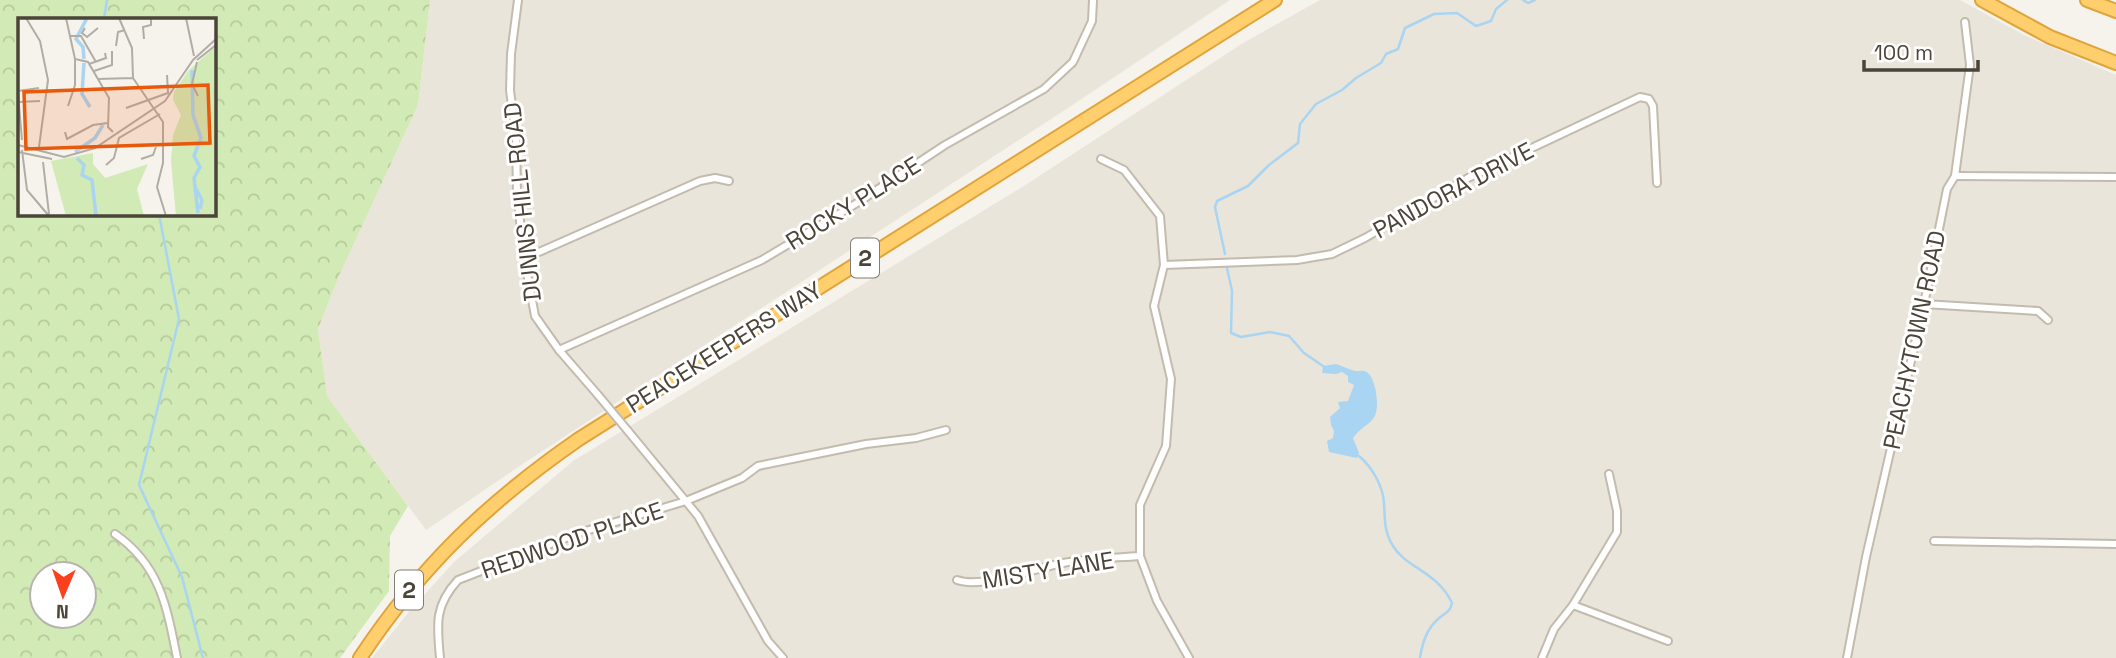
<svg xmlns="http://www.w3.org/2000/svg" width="2116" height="658" viewBox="0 0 2116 658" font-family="'Space Grotesk',sans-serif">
	<defs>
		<pattern id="forest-crowns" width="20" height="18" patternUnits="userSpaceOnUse" patternTransform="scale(1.75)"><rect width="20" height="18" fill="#d2eab5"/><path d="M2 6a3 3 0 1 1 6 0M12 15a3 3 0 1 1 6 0" fill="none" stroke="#b6ca9c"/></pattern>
	</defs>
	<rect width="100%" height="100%" fill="#f6f3ec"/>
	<!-- residential -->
	<g fill="#eae5da">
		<polygon points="430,0 1230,0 1071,106 527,461 426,530 327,396 318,329 339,276 418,105"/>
		<polygon points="1320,0 1960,0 2024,35 2116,75 2116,658 372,658 407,614 454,562 573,461 1027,184 1243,43"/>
	</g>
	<!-- forest -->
	<path fill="url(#forest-crowns)" fill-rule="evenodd" d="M0,0H430L418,105L339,276L318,329L327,396L408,506L390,536L389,591L340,658H0ZM19,19H214V214H19ZM42,574H84V616H42Z"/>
	<!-- water -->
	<path fill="#a9d4f2" d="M1336,364C1342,366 1346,368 1352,370C1358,373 1363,368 1368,373C1376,380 1381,410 1373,419C1367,426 1359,429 1353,438L1359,453L1357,458L1329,452L1327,441L1333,438L1334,431L1331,425L1330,417L1340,408L1338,402L1348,401L1354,385L1348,382V376L1342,372L1336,374L1322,373L1323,366Z"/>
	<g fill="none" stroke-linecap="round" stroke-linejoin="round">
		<!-- stream -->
		<g stroke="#a9d4f2" stroke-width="2.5">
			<polyline points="1523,0 1528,3 1535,0"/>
			<polyline points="104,19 107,0"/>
			<polyline points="159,214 179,319 139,485 182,577 203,658"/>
			<polyline points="1225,254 1215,207 1217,201 1248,186 1269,165 1298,143 1300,124 1316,104 1342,90 1356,78 1381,63 1386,54 1398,49 1405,28 1434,14 1457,13 1476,26 1491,21 1496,9 1507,0"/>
			<polyline points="1227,268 1232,291 1231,333 1241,337 1270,332 1289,336 1304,353 1323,366"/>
			<path d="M1359,456C1372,467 1383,486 1384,503C1385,519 1384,532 1393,546C1406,568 1438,572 1452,603C1450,613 1444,613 1437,620C1426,630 1422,644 1420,658"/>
		</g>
		<!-- minor casing -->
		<g stroke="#c2bbae" stroke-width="10">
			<g id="minor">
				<polyline points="518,0 511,54 510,90 516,138 517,194 524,257 535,316 559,350 598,395"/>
				<polyline points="1101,159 1124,170 1160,216 1164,265 1154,306 1171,379 1166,446 1140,505 1140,556 1157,601 1189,658"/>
				<polyline points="1955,176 2116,177"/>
				<polyline points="524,257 539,252 700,181 715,178 729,181"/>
				<polyline points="1164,265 1297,260 1332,254 1365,238 1468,178 1640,97 1649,99 1653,106 1657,183"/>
				<polyline points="1924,304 2038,311 2048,320"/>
				<polyline points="559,350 762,260 857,203 945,145 1044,89 1073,62 1092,21 1093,0"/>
				<polyline points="628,431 698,516 768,641 783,658"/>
				<path d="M115,534C160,565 167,607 177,658"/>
				<polyline points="1934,541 2116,544"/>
				<path d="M957,580C983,589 1035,568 1063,563C1088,558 1114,558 1140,556"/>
				<polyline points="1573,605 1668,641"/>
				<path d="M440,658C437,625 434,606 458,580L579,533L686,501L742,478L758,466L866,444L916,438L946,430"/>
				<polyline points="1542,658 1554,629 1573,605 1617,532 1617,511 1609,474"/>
				<polyline points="1847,658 1866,557 1924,304 1947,189 1955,176 1970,65 1965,22"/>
			</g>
		</g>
		<!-- motorway casing -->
		<g stroke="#e0a43c" stroke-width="16">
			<g id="motorway">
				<polyline points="1982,0 2050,37 2116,63"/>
				<polyline points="2087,0 2116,11"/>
				<path d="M360,658C421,566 488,502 579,439L1275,0"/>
			</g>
		</g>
		<!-- minor -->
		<use href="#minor" stroke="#fff" stroke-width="6"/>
		<!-- motorway -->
		<use href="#motorway" stroke="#ffcf6e" stroke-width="12"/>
		<!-- minor-bridge casing -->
		<g stroke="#c2bbae" stroke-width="10" stroke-linecap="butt">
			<polyline id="minor-bridge" points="598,395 628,431"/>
		</g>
		<!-- minor-bridge -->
		<use href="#minor-bridge" stroke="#fff" stroke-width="6"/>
	</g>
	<g text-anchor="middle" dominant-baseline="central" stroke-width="6" stroke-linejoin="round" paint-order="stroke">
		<!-- shield labels -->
		<g fill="#fff" stroke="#817c74" stroke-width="2">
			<rect x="851" y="238.5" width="28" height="39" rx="5"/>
			<rect x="395" y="570.5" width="28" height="39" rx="5"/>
		</g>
		<g font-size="23" font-weight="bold" fill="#4b4439">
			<text x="865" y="258">2</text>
			<text x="409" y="590">2</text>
		</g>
		<!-- street labels -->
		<g font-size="24" fill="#4b4439" stroke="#fff">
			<text transform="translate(1453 190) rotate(-28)">PANDORA DRIVE</text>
			<text transform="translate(522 202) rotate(-96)">DUNNS HILL ROAD</text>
			<text transform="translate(853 203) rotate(-32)">ROCKY PLACE</text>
			<text transform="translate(1914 340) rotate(-78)">PEACHYTOWN ROAD</text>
			<text transform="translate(724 347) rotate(-32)">PEACEKEEPERS WAY</text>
			<text transform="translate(572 540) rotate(-19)">REDWOOD PLACE</text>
			<text transform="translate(1048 570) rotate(-9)">MISTY LANE</text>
		</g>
	</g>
	<!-- overview -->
	<g transform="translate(18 18)">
		<rect width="198" height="198" fill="#f6f3ec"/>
		<path d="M198,28V198H158L153,143L155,117L163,97L155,82L156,74L170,53ZM75,135V146L87,160L130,146L119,171L126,198H48L33,143Z" fill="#d2eab5"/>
		<path fill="none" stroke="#a9d4f2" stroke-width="3.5" d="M66,41L65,29L58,21L69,0M66,45L64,76L72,89M174,52L175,97L183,120L176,138L182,149L176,160L180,195M57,134L77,120L85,107M59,140L66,147L64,157L74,162L78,198M178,171L184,182L182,191"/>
		<path fill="none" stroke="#b2ada4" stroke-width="2" d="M8,0L22,23L30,62L21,129M48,0L57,41L70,44L91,80L90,109L95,114M101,0L114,30L115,60L145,104V145L139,169L148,198M168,0L176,38M67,10L64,15L69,19L80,10M51,18H63L78,44M126,21L125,9L133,7V0M98,28L100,14L107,12M179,42L198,27M179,44L174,66L180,78M71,46L88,40L87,35M76,53L94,47V33M80,61L115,60M0,73L21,70M0,76L4,122M1,84L22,83M50,88L57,67V41M108,90L150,75L149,57M47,114L49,121L75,107L90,105M0,127L46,139L77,130L147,83L175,42L198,21M4,132L9,172L31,198M0,134L34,141M123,141L135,137L138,129M25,144L31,196M88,147L96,140L101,120L142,96"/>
		<path fill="#e8590c" fill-opacity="0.15" stroke="#e8590c" stroke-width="3.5" d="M190,67L192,125L8,131L6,74Z"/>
		<rect width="198" height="198" fill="none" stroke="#4b4439" stroke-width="3.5"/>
	</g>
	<!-- north arrow -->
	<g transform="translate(63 595) rotate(182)"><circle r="33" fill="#ffffff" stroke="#b7b4b0" stroke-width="2"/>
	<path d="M0-5L12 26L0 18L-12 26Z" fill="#fc3f1d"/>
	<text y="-10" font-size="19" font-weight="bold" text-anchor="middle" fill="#4b4439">N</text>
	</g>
	<!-- scale -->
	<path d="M1864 60v10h114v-10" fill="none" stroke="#4b4439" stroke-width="3.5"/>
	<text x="1874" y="60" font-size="21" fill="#4b4439" stroke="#ffffff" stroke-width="5" paint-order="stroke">100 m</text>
</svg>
